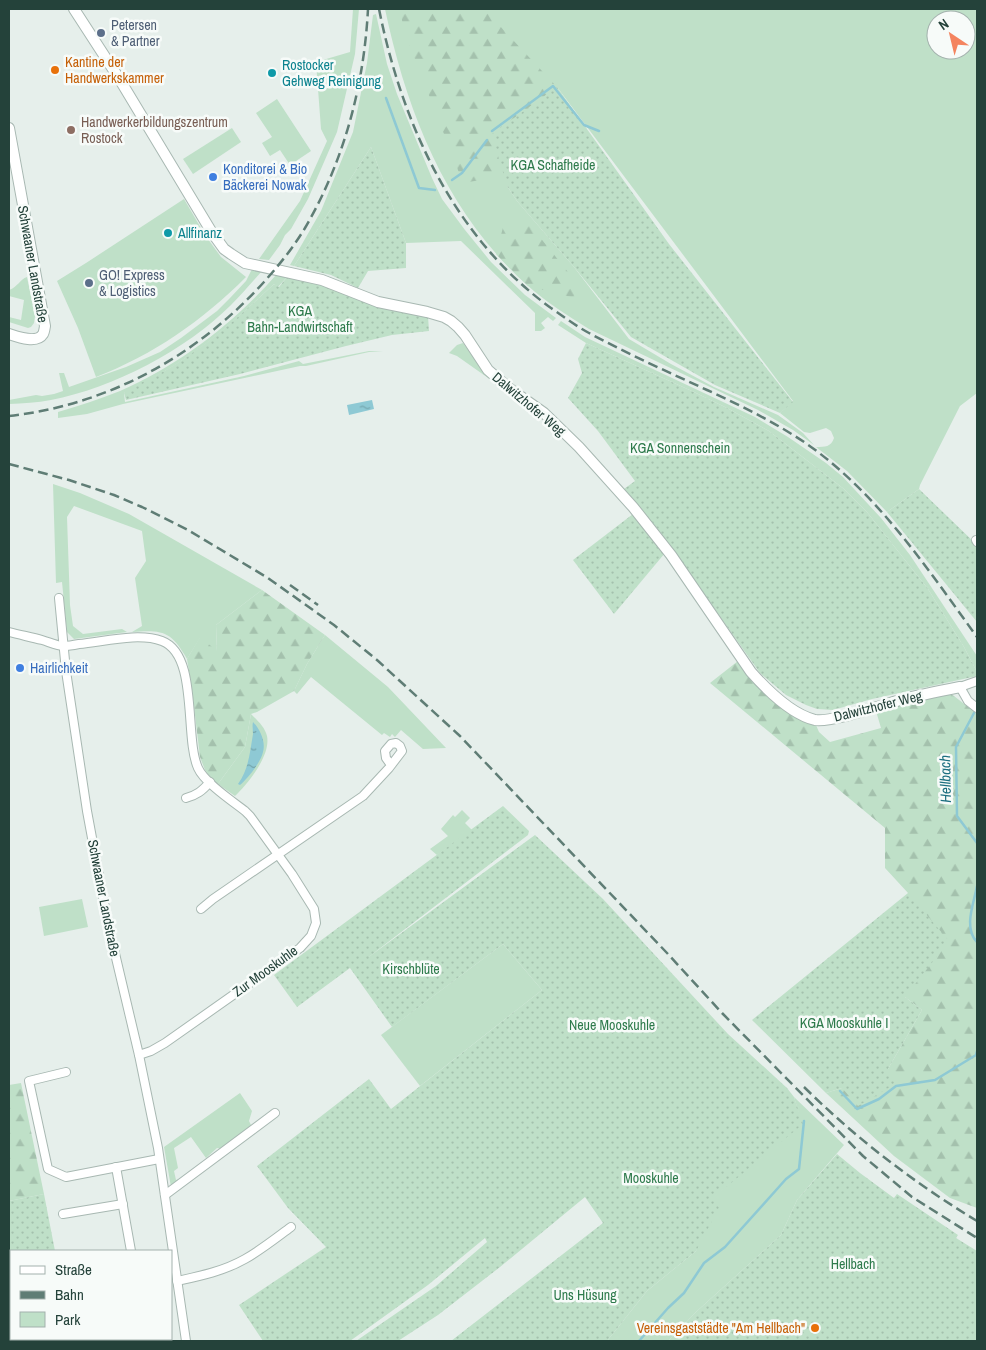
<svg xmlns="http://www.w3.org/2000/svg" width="986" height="1350" viewBox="0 0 986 1350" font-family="'Archivo Narrow',sans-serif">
	<defs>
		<pattern id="forest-firs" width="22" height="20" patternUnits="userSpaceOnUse" patternTransform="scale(1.25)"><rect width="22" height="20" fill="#bfe0c8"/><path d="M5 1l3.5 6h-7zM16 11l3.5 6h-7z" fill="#a4c1ad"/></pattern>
		<pattern id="garden-dots" width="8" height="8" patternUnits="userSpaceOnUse" patternTransform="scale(1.25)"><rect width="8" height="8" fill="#bfe0c8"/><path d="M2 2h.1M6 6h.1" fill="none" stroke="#a4c1ad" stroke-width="1.8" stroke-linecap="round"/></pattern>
		<pattern id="water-ripples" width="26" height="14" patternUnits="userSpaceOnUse" patternTransform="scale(1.25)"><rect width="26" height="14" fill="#8ec9d4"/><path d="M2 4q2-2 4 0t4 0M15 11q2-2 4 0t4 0" fill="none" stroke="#74a5ad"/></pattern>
	</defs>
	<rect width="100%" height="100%" fill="#e6efeb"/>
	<!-- green -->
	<g fill="#bfe0c8" fill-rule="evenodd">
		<polygon points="353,9 359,9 355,54 337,132 308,199 291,229 285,235 280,245 269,260 259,259 300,201 327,141 321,129 316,62 350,52"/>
		<path d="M385,9H977V393L960,406L920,485L919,489L887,512L847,471L816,447C825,447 831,447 834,438L831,431L826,428L810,433L804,432L780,413L793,401L557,87L507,186L517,201L574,267L629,339L671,364L714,387L778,415L803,433L814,445L793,430L758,410L589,329C568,316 546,302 527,285C446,212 407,113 385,9ZM936,20H966V50H936Z"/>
		<polygon points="376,14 387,64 397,94 432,178 442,199 465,230 491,262 525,295 556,318 553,321 548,317 541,323 545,328 541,331 535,331 535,313 461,241 406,243 371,147 294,266 290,265 321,211 353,132 367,63 373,15"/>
		<polygon points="277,99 311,151 290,165 280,150 270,156 262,143 272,137 256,113"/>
		<polygon points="232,128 241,142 193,174 183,159"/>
		<path d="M184,199L205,235L221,257L246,277C202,321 153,355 96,377L78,328L57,281L86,263Z"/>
		<path d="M252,269L262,271C252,282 242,294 231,305C186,350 113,388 51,400C37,403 23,403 9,404V400L36,395L42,396L54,394L63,391L59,373H64L69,387L126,367L160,352L181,338L217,311L230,298L246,281Z"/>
		<path d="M276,275L287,277L278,287L274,284C243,313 212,342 175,365C159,375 141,384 124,393L125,402L244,376L299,361L303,364L369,351H383L369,352L306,366H300L123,404L87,414L58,418V412C79,406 100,399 120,391C179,365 233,324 276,275Z"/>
		<path d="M27,277L35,316L34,323L31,327L28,328L9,322V317L21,320L24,300L9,296V290C18,287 20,279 27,277Z"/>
		<polygon points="561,321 585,337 755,417 788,437 826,463 843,477 881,518 910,555 977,656 977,672 964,647 928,589 867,512 844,489 769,431 727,408 694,392 586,343 558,325"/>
		<polygon points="463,343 491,380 457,356 449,353 457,345"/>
		<path d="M53,484L80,493L129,514L262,590L216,625L217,652L200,638L187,659C171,631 163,630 132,632L142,626L135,578L146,561L142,531L74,506L67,517L70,605L73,626L83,634L122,629L127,632L74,639L67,632L62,582L56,583Z"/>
		<polygon points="325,635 388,687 446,748 423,749 401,730 395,737 392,734 390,737 384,733 382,735 311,677 297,694 294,691 307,664"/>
		<path d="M251,714C257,720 265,727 267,736C271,755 248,784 235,796L218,784L245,747Z"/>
		<polygon points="462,810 470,818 465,823 472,830 437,855 430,849 448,836 441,829 453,815 455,817"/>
		<polygon points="82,899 88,927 44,936 39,907"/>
		<polygon points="503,944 542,990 420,1086 381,1035"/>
		<polygon points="240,1093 252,1111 249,1121 251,1125 251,1127 223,1149 217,1148 206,1158 191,1137 174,1148 178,1168 174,1171 176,1180 182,1178 171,1187 164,1147"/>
		<polygon points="794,1097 844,1145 797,1200 781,1235 696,1312 668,1341 607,1341 647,1291 696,1251 713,1197 802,1124"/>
	</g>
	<!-- forest -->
	<g fill="url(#forest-firs)">
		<polygon points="400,9 484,9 557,87 492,134 503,174 492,176 486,179 463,183 404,31"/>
		<polygon points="506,216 515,228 522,222 530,225 568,272 575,298 528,286 496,254"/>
		<polygon points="262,590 325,635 307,664 294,691 257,712 251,714 245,747 218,784 212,779 205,770 200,757 192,690 187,659 200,637 217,651 216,625"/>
		<path d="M738,661C755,687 785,718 816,725L819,732L830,742L881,728L876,711L946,692L954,696L977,714V1208L950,1198L894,1156L826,1093L842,1088L888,1069L922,1010L905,997L908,893L885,868V828L710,683Z"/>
		<polygon points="21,1083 44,1194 9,1201 9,1085"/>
	</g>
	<!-- garden -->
	<g fill="url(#garden-dots)">
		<polygon points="557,87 669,244 793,402 780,413 715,385 631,337 574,267 517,201 507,186 492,134"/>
		<polygon points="371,147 406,243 406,268 368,271 358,288 331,275 294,266"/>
		<path d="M287,277L323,284L428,316L429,331L392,335L346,346L240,374L126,400L124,393L128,389C144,381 161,374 176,364C212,341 243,313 274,284L279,287Z"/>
		<polygon points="586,343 694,392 727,408 769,431 844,489 867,512 928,589 964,647 977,672 977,676 872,699 833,710 817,709 806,705 786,695 760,673 660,532 624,489 635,481 598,431 568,398 582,373 578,359"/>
		<polygon points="919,489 977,545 977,622 887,512"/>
		<polygon points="633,514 665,553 614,614 573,560"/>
		<polygon points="503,806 529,831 528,835 366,959 535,835 603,899 728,1034 787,1088 794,1097 803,1124 714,1197 719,1208 696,1251 647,1291 607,1341 451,1341 603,1223 585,1197 500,1267 438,1315 398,1341 356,1341 436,1286 487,1242 485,1238 428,1285 350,1341 263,1341 239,1305 326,1247 288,1208 257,1166 369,1079 391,1109 542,990 503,944 392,1027 350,968 297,1007 274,975"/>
		<polygon points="908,893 949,941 905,997 922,1010 888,1069 895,1084 858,1106 842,1088 826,1093 752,1020"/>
		<polygon points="837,1154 860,1173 894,1198 897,1194 958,1235 956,1238 977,1251 977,1341 668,1341 696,1312 781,1235 797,1200"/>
		<polygon points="44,1194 55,1251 11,1251 11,1339 72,1339 72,1341 9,1341 9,1201"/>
	</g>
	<!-- water -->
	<g fill="url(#water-ripples)">
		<polygon points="372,400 374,409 349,415 347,405"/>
		<path d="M253,722C260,729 266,742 263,752C261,762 248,778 240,785L238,784C249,769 250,751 253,734C253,730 252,726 253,722Z"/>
	</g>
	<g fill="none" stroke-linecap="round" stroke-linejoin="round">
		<!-- stream -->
		<g stroke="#8ec9d4" stroke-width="2.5">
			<polyline points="386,98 419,188 435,190"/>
			<polyline points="492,131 553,86 584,125 599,131"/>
			<polyline points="452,180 462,173 487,140"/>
			<polyline points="974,713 956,747 957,816 977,843"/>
			<path d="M977,886C974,903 963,928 977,942"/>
			<polyline points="840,1091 857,1109 879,1099 896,1086 935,1080 976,1055 977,1051"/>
			<polyline points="639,1341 668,1308 684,1293 704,1263 725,1247 786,1179 799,1169 804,1121"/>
		</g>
		<!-- minor casing -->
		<g stroke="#a8b8b2" stroke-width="10">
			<g id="minor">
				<polyline points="976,540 977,542"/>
				<polyline points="59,598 66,671 87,811 108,924 139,1055 158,1148 186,1341"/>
				<path d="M9,632C20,635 31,637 42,640C49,642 57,646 64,646C69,646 74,645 79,644C103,642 138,632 162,641C199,655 184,737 198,768C204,782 232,801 245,811L250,816L292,874L314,909L316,923L311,936L300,948L165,1043L151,1051L139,1055"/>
				<polyline points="977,681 960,687 968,701 977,708"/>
				<path d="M186,798C197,795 202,791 210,782"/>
				<polyline points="201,909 213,899 363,796 389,768 402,751 400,746 396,743 391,744 385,751 386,758 391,765"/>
				<polyline points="66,1072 29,1081 48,1169 66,1177 159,1159"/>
				<polyline points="116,1167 131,1251"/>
				<polyline points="165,1195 275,1113"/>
				<polyline points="63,1214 123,1204"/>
				<path d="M177,1281C200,1276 224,1271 245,1259C261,1250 276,1238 291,1227"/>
			</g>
		</g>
		<!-- tertiary casing -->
		<g stroke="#a8b8b2" stroke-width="12">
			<g id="tertiary">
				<path d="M74,9L120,80L211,231L224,249L231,254L245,263L322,280L378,302L427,312L444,317L451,321L458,327L465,335L488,370L510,389L544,413L579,447L633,507L671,555L751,672C767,690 791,714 815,720C829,723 883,705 900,700C920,695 940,691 960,687"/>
				<path d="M9,128L45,326C45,326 44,333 43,334C37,344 18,337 9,334"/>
			</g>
		</g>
		<!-- minor -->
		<use href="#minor" stroke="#fff" stroke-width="8"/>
		<!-- tertiary -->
		<use href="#tertiary" stroke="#fff" stroke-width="10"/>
		<!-- rail -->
		<g stroke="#5f7d75" stroke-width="2.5" stroke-dasharray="10 5" stroke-linecap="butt">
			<path d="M379,9C402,124 454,238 551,308C564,317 576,326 589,333C628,354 668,372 707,390C742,406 776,423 807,444C878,494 927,568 977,637"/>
			<path d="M9,416C108,405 197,356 264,282C279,265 293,248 305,228C344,161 364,86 368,9"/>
			<polyline points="9,464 69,480 114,495 142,507 188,530 268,578 334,625 377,660 460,736 667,953 722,1013 863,1156 912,1197 977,1238"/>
			<polyline points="290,585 318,605"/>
			<path d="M804,1087C858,1140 913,1182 977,1221"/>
		</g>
	</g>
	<!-- markers -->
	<g fill="#5c6f8a" stroke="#f7fbf9" stroke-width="2">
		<circle cx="101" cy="33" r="5"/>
		<circle cx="89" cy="283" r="5"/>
	</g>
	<g fill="#e8710a" stroke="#f7fbf9" stroke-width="2">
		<circle cx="55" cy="70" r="5"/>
		<circle cx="815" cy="1328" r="5"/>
	</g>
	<g fill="#0f9aa8" stroke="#f7fbf9" stroke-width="2">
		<circle cx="272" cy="73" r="5"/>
		<circle cx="168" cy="233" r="5"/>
	</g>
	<circle fill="#8d6e63" stroke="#f7fbf9" stroke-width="2" cx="71" cy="130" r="5"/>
	<g fill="#3f7fe0" stroke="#f7fbf9" stroke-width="2">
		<circle cx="213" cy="177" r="5"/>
		<circle cx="20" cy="668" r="5"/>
	</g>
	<g text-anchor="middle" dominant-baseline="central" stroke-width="5" stroke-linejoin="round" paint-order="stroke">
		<!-- service labels -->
		<g font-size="14" fill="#4e5e75" stroke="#f7fbf9" text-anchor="start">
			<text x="111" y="25">Petersen<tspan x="111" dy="16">&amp; Partner</tspan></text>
			<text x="99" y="275">GO! Express<tspan x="99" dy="16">&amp; Logistics</tspan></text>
		</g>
		<!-- food labels -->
		<g font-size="14" fill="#c56008" stroke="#f7fbf9" text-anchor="start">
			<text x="65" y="62">Kantine der<tspan x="65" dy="16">Handwerkskammer</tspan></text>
			<text x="805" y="1328" text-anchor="end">Vereinsgaststädte "Am Hellbach"</text>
		</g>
		<!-- culture labels -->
		<g font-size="14" fill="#0d838f" stroke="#f7fbf9" text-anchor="start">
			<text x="282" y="65">Rostocker<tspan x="282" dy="16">Gehweg Reinigung</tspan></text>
			<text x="178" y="233">Allfinanz</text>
		</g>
		<!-- education labels -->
		<g font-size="14" fill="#785e54" stroke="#f7fbf9" text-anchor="start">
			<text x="81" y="122">Handwerkerbildungszentrum<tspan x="81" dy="16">Rostock</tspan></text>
		</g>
		<!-- park labels -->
		<g font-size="14" fill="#2d7a4b" stroke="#f7fbf9">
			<text x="553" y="165">KGA Schafheide</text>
			<text x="300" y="311">KGA<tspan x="300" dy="16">Bahn-Landwirtschaft</tspan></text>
			<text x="680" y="448">KGA Sonnenschein</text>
			<text x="411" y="969">Kirschblüte</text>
			<text x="844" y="1023">KGA Mooskuhle I</text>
			<text x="612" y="1025">Neue Mooskuhle</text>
			<text x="651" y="1178">Mooskuhle</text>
			<text x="853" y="1264">Hellbach</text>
			<text x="585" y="1295">Uns Hüsung</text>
		</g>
		<!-- shop labels -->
		<g font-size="14" fill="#366cbe" stroke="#f7fbf9" text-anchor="start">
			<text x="223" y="169">Konditorei &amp; Bio<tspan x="223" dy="16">Bäckerei Nowak</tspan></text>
			<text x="30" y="668">Hairlichkeit</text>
		</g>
		<!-- street labels -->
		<g font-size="14" fill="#24423a" stroke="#f7fbf9">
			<text transform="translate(33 264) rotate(80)">Schwaaner Landstraße</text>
			<text transform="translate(529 404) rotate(40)">Dalwitzhofer Weg</text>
			<text transform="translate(878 706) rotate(-14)">Dalwitzhofer Weg</text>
			<text transform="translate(104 898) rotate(79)">Schwaaner Landstraße</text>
			<text transform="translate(265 971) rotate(-36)">Zur Mooskuhle</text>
		</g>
		<!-- water labels -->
		<g font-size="15" font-style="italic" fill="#1c6f80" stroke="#f7fbf9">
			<text transform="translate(945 779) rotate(-91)">Hellbach</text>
		</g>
	</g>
	<!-- border -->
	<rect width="986" height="1350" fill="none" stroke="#24423a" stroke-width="20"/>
	<!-- legend -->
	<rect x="10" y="1250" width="162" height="90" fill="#f7fbf9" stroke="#a3b1ad"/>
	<rect x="20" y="1266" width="25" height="8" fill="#ffffff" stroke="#a3b1ad"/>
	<text x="55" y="1275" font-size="15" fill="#24423a">Straße</text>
	<rect x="20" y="1291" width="25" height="8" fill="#5f7d75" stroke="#a3b1ad"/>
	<text x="55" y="1300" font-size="15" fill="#24423a">Bahn</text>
	<rect x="20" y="1312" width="25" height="15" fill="#bfe0c8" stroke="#a3b1ad"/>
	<text x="55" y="1325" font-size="15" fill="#24423a">Park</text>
	<!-- north arrow -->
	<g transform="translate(951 35) rotate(325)"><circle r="24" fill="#f7fbf9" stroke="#a3b1ad"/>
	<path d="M0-4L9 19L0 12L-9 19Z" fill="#f4845f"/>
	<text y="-8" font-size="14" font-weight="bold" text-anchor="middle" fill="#24423a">N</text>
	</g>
</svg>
